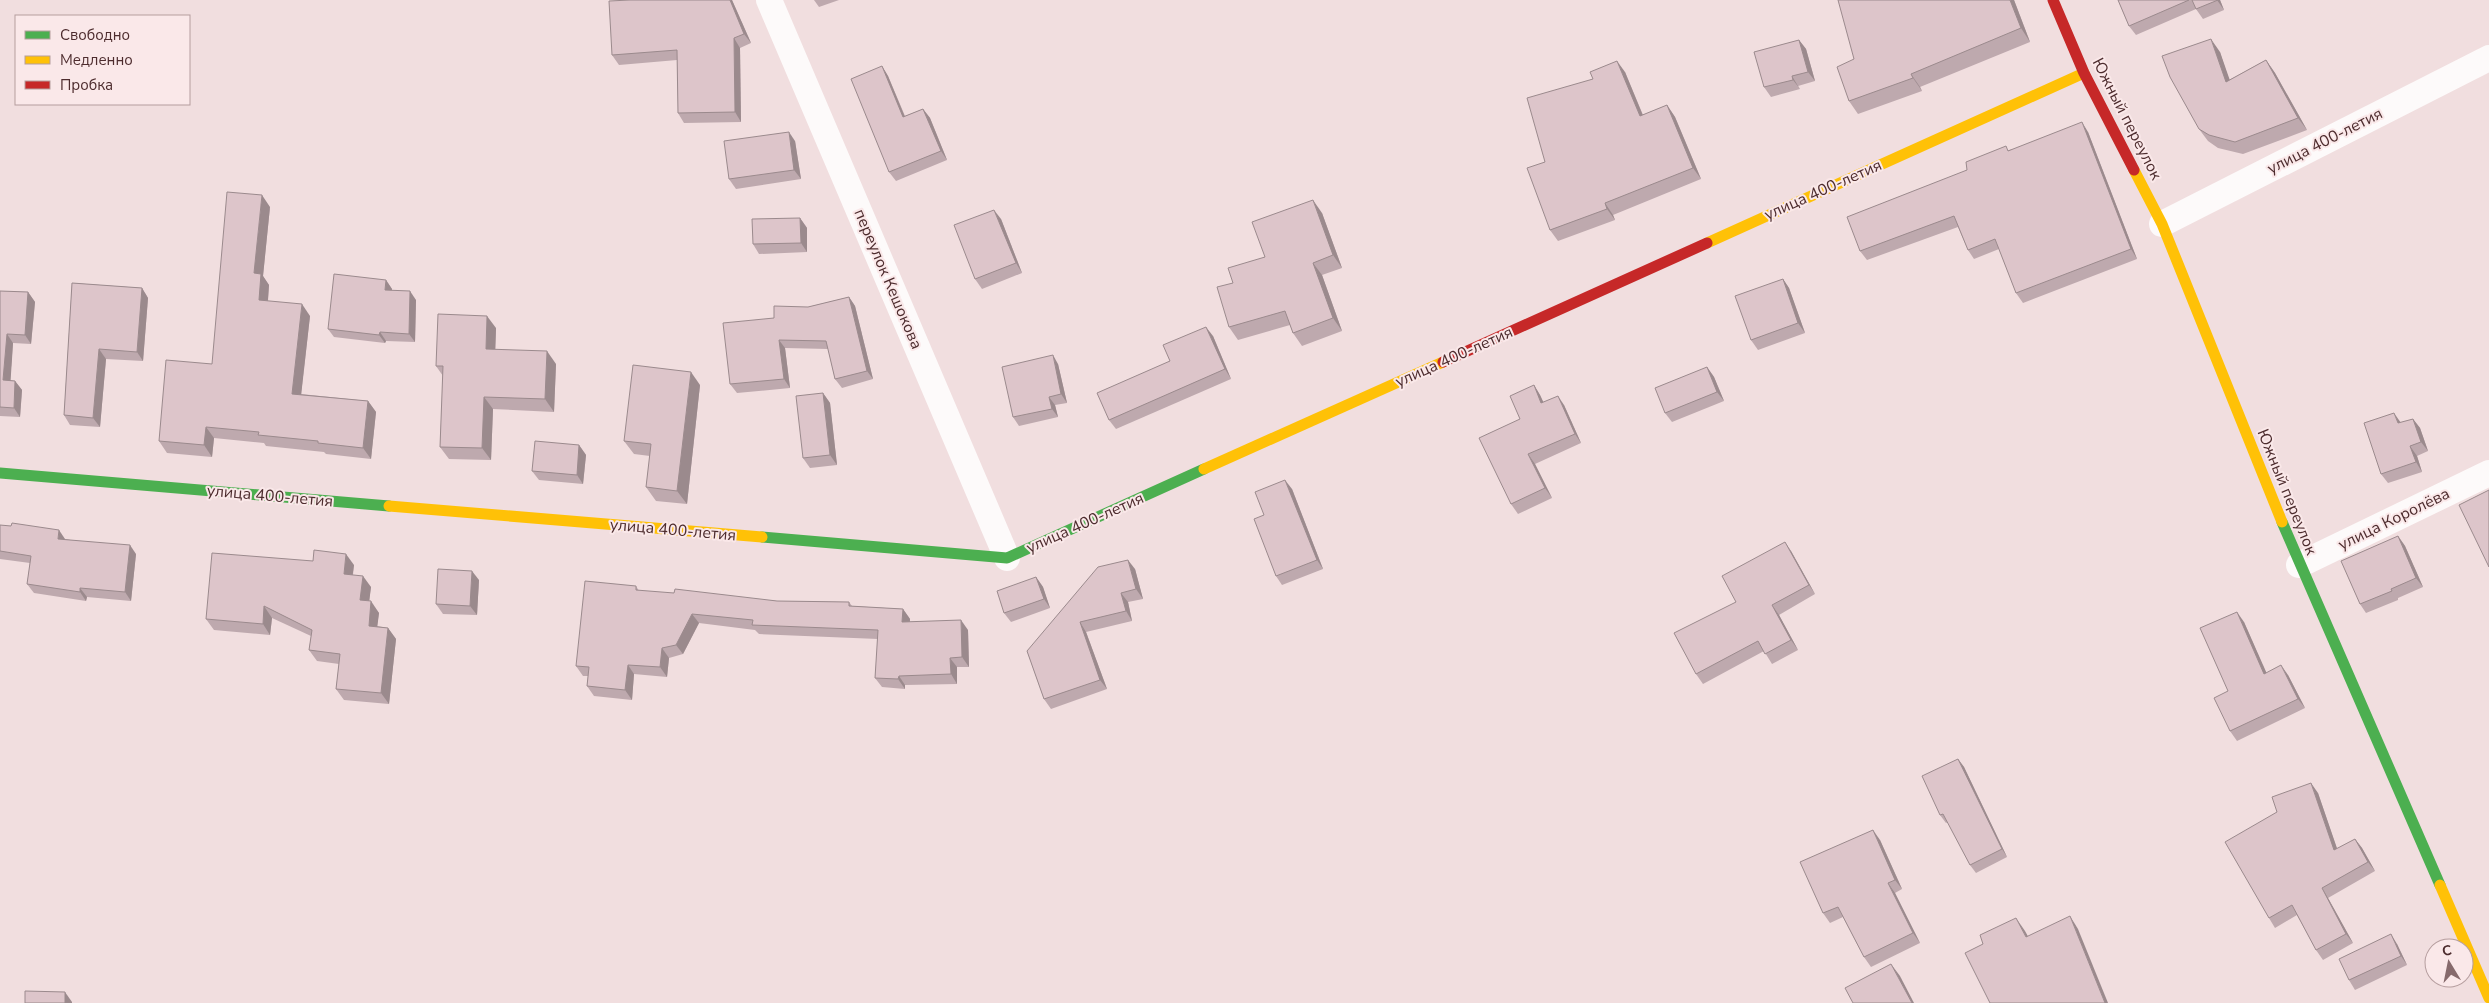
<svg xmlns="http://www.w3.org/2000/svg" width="2489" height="1003" viewBox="0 0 2489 1003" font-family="'Nunito Sans',sans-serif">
	<rect width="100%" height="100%" fill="#f1dedf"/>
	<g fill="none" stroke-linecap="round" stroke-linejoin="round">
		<!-- street -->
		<g stroke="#fdfafa" stroke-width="26">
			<polyline points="769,0 1007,558"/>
			<polyline points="2162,224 2489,58"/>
			<polyline points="2299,565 2489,473"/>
		</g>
		<!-- fast -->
		<g stroke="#4caf50" stroke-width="11">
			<polyline points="0,473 389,506"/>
			<polyline points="2282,522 2440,885"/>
			<polyline points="762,537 1007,558 1204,469"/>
		</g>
		<!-- slow -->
		<g stroke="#ffc107" stroke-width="11">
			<polyline points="2134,170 2162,224 2282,522"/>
			<polyline points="1707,243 2084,73"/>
			<polyline points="1204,469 1443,362"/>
			<polyline points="389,506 762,537"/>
			<polyline points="2440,885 2489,998"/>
		</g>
		<!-- jam -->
		<g stroke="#c62828" stroke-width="11">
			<polyline points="2053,0 2084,73 2134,170"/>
			<polyline points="1443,362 1707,243"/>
		</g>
	</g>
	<!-- wall -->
	<g fill="#bea9ae">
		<polygon points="732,0 751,43 740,48 741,122 684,123 678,113 677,60 619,65 612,55"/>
		<polygon points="814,0 839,0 819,7"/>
		<polygon points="2014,0 2030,42 1920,87 1922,91 1858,114 1849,101"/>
		<polygon points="2118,0 2220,0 2224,10 2203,19 2196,9 2136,35 2129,26"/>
		<polygon points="1799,40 1806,49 1815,81 1798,86 1800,89 1771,97 1764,87"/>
		<polygon points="2220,52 2229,80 2266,60 2275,73 2307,130 2243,154 2218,148 2208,141 2199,129"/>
		<polygon points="882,66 888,76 905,116 923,109 930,118 947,160 896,181 889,172"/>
		<polygon points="1625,72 1643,115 1667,105 1675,117 1701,179 1613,215 1615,220 1558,241 1550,230"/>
		<polygon points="2088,132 2137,259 2023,303 2016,293 1999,249 1974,259 1968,250 1958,227 1867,260 1860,251 1967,170 2009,150"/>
		<polygon points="795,141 801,179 736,189 729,179"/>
		<polygon points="270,207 263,276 269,285 268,301 310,316 301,394 368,401 376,412 371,459 326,454 324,452 266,446 264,443 214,438 212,457 167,453 159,441 212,364"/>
		<polygon points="1322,213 1342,268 1322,275 1342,331 1302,346 1293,333 1290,325 1238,340 1229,327 1233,283 1265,257"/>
		<polygon points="800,218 807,228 807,252 759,254 753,244"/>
		<polygon points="1001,219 1022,273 982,289 975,279"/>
		<polygon points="1783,279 1789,288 1805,333 1758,350 1751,340"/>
		<polygon points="386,280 392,289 392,290 416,300 415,342 386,341 385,343 334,337 328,329"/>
		<polygon points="72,283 142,288 148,298 143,361 106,359 100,427 70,425 64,415"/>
		<polygon points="0,291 28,292 35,302 31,344 13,343 10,380 15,381 22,390 20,417 0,416"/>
		<polygon points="849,297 855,306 873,379 842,388 835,379 828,349 785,348 790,388 737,393 730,384 774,318 808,307"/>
		<polygon points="496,328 495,349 556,364 554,412 493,409 491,460 449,459 440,447 443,376 436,366"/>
		<polygon points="1213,336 1231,379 1116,429 1109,420 1170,361"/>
		<polygon points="1058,364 1067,403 1055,405 1058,417 1019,426 1013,417"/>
		<polygon points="1707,367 1714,377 1724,401 1672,422 1665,413"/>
		<polygon points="700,385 687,504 656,501 646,487 650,456 634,454 624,441"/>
		<polygon points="1534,385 1540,395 1543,402 1564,405 1581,443 1535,464 1552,498 1518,514 1511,504 1520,419"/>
		<polygon points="823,393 830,403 837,465 810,468 803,458"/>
		<polygon points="2413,419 2420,428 2428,451 2417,456 2422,472 2388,483 2381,474 2401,423"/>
		<polygon points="579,445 586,455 583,484 539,480 532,471"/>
		<polygon points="1292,489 1323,569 1282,585 1276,576 1264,515"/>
		<polygon points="0,525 136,554 131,601 87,597 86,601 34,593 27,584 30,563 0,559"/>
		<polygon points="2398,536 2405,546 2423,587 2398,598 2398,600 2366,613 2360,604"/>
		<polygon points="1791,551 1815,594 1779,615 1798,650 1772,664 1764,651 1703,684 1696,674 1736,602"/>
		<polygon points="354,565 353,575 371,587 369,601 379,613 377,626 388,628 396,639 389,704 344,700 336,689 339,664 317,661 309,650 311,636 272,618 270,635 214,630 206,619"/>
		<polygon points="1135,569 1143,599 1128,602 1132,621 1086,632 1107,689 1051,709 1044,699 1027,651"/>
		<polygon points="1036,577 1043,587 1050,608 1011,622 1004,613"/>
		<polygon points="479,580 477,615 443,614 436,604"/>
		<polygon points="636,586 639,591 777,601 849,602 852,606 903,609 910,619 910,622 968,630 969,667 957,667 957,684 905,685 905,689 882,687 875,678 878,639 759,634 755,630 699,623 683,654 669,658 667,677 634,674 632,700 594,696 587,686 588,676 583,676 576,666"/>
		<polygon points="2244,622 2266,673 2288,675 2305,708 2237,741 2230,731 2228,691"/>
		<polygon points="1958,759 1964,767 2007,857 1976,873 1970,865 1948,822 1946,823 1940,815"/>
		<polygon points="2318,793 2337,849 2355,839 2362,848 2375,871 2328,898 2353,943 2323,960 2316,950 2297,915 2275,928 2269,918"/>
		<polygon points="1880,840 1902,889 1895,893 1920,943 1871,967 1864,957 1843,917 1830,923 1823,913"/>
		<polygon points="2397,944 2407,965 2355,990 2349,980"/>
	</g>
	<!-- shaded-wall -->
	<g fill="#9b8a8d">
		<polygon points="730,0 732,0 751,43 744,34"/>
		<polygon points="2010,0 2014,0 2030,42 2021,28"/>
		<polygon points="2217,0 2220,0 2224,10"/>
		<polygon points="734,38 740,48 741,122 735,112"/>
		<polygon points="2211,39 2220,52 2235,95 2226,82"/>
		<polygon points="1799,40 1806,49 1815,81 1808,72"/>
		<polygon points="2266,60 2275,73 2307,130 2298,118"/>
		<polygon points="1617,61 1625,72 1648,128 1640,116"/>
		<polygon points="882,66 888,76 909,127 903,117"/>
		<polygon points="1911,74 1920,87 1922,91 1913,78"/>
		<polygon points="1792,76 1798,86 1800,89 1793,80"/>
		<polygon points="1667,105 1675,117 1701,179 1693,168"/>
		<polygon points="923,109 930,118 947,160 941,151"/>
		<polygon points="2082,122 2088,132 2137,259 2131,249"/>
		<polygon points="789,132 795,141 801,179 794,170"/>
		<polygon points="262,195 270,207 263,276 269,285 267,312 259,300 254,273"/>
		<polygon points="1313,200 1322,213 1342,268 1333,255"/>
		<polygon points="1605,203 1613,215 1615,220 1607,209"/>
		<polygon points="994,210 1001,219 1022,273 1016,263"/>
		<polygon points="800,218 807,228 807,252 801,243"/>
		<polygon points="1313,263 1322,275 1342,331 1333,318"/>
		<polygon points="1783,279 1789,288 1805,333 1798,323"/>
		<polygon points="386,280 392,289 391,298 385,290"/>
		<polygon points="142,288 148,298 143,361 137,352"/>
		<polygon points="410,291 416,300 415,342 409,334"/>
		<polygon points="28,292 35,302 31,344 25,335"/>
		<polygon points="849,297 855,306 873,379 867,371"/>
		<polygon points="302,304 310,316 300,405 292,394"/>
		<polygon points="487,316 496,328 495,361 486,349"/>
		<polygon points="1206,327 1213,336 1231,379 1225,369"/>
		<polygon points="380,332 386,341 385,343 379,335"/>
		<polygon points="7,334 13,343 10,390 3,380"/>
		<polygon points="779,340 785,348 790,388 784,379"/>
		<polygon points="99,349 106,359 100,427 93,418"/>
		<polygon points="547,351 556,364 554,412 545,399"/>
		<polygon points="1053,355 1058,364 1067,403 1061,394"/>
		<polygon points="1707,367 1714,377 1724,401 1717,392"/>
		<polygon points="691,372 700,385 687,504 677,491"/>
		<polygon points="15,381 22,390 20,417 14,408"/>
		<polygon points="1534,385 1540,395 1548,412 1541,403"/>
		<polygon points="823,393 830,403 837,465 830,455"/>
		<polygon points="1558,396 1564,405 1581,443 1575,434"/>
		<polygon points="484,397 493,409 491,460 482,448"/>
		<polygon points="1049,397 1055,405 1058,417 1052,409"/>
		<polygon points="368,401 376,412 371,459 363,448"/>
		<polygon points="2394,413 2401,423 2398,423"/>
		<polygon points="2413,419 2420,428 2428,451 2421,442"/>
		<polygon points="206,427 214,438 212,457 204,445"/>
		<polygon points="579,445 586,455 583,484 577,475"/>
		<polygon points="2410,446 2417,456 2422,472 2416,462"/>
		<polygon points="1528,454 1535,464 1552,498 1545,488"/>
		<polygon points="1285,480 1292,489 1323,569 1317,560"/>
		<polygon points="59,530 65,539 58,539"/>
		<polygon points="2398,536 2405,546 2423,587 2416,578"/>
		<polygon points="1785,542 1791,551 1815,594 1809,585"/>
		<polygon points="130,545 136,554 131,601 125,592"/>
		<polygon points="346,554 354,565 351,586 344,574"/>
		<polygon points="1128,560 1135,569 1143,599 1136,589"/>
		<polygon points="472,571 479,580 477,615 470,606"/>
		<polygon points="363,576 371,587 368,611 360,600"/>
		<polygon points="1036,577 1043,587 1050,608 1044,599"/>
		<polygon points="80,588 87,597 86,601 80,592"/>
		<polygon points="1121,593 1128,602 1132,621 1126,611"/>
		<polygon points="371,601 379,613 376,637 369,626"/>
		<polygon points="1772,605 1779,615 1798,650 1791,640"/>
		<polygon points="264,606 272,618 270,635 263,624"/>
		<polygon points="903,609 910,619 909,632 902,622"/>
		<polygon points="2237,612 2244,622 2271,683 2264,674"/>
		<polygon points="692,614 699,623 683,654 676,645"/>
		<polygon points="961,620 968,630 969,667 962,657"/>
		<polygon points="1080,622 1086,632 1107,689 1100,680"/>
		<polygon points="388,628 396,639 389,704 381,693"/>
		<polygon points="662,648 669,658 667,677 660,667"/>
		<polygon points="950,658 957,667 957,684 951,674"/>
		<polygon points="628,665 634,674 632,700 625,690"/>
		<polygon points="2281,665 2288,675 2305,708 2298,699"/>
		<polygon points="899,676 905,685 905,689 898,679"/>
		<polygon points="1958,759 1964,767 2007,857 2002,849"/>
		<polygon points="2311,783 2318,793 2341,860 2334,850"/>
		<polygon points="1873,830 1880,840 1902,889 1895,880"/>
		<polygon points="2355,839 2362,848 2375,871 2368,862"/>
		<polygon points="1888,883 1895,893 1920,943 1913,933"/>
		<polygon points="2322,888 2328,898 2353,943 2346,934"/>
		<polygon points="2070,916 2078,929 2108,1003 2105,1003"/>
		<polygon points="2016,918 2025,931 2035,949 2026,937"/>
		<polygon points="2391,934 2397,944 2407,965 2401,956"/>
		<polygon points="1891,964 1900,976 1914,1003 1912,1003"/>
		<polygon points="65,992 72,1002 72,1003 65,1003"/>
	</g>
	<!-- building -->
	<g fill="#ddc5ca" stroke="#9b8a8d">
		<polygon points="630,0 730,0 744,34 734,38 735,112 678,113 677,50 612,55 609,1"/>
		<polygon points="1838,0 2010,0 2021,28 1911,74 1913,78 1849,101 1837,67 1854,59"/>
		<polygon points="2118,0 2189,0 2129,26"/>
		<polygon points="2192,0 2218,0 2196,9"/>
		<polygon points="2211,39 2226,82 2266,60 2298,118 2235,142 2209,135 2199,129 2170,77 2162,56"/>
		<polygon points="1799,40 1808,72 1792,76 1793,80 1764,87 1754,52"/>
		<polygon points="1617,61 1640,116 1667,105 1693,168 1605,203 1607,209 1550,230 1527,168 1545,162 1527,98 1593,79 1590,72"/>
		<polygon points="882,66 903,117 923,109 941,151 889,172 851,79"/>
		<polygon points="2082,122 2131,249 2016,293 1995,239 1968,250 1954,216 1860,251 1847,217 1967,170 1966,162 2006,146 2008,151"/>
		<polygon points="789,132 794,170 729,179 724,141"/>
		<polygon points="227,192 262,195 254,273 261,274 259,300 302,304 292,394 368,401 363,448 318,443 318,441 258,435 259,432 206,427 204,445 159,441 166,360 212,364"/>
		<polygon points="1313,200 1333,255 1313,263 1333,318 1293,333 1285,311 1229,327 1217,287 1233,283 1228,268 1265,257 1252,222"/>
		<polygon points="994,210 1016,263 975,279 954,225"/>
		<polygon points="800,218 801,243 753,244 752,219"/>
		<polygon points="334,274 386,280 385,290 410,291 409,334 380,332 379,335 328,329"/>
		<polygon points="1783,279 1798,323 1751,340 1735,296"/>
		<polygon points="72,283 142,288 137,352 99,349 93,418 64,415"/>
		<polygon points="0,291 28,292 25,335 7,334 3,380 15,381 14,408 0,407"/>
		<polygon points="849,297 867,371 835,379 826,341 779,340 784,379 730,384 723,323 774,318 774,306 808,307"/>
		<polygon points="438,314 487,316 486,349 547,351 545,399 484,397 482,448 440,447 443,366 436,366"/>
		<polygon points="1206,327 1225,369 1109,420 1097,393 1170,361 1163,345"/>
		<polygon points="1053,355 1061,394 1049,397 1052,409 1013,417 1002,367"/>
		<polygon points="633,365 691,372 677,491 646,487 651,444 624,441"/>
		<polygon points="1707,367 1717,392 1665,413 1655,388"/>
		<polygon points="1534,385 1541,403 1558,396 1575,434 1528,454 1545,488 1511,504 1479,438 1520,419 1510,396"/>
		<polygon points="823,393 830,455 803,458 796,396"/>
		<polygon points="2394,413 2398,423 2413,419 2421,442 2410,446 2416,462 2381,474 2364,423"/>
		<polygon points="535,441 579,445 577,475 532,471"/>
		<polygon points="1285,480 1317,560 1276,576 1254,519 1264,515 1255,492"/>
		<polygon points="2489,490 2489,567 2459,505"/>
		<polygon points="12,523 59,530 58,539 130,545 125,592 80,588 80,592 27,584 31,556 0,551 0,525 11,526"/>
		<polygon points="2398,536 2416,578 2391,589 2392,591 2360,604 2341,561"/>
		<polygon points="1785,542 1809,585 1772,605 1791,640 1765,654 1758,641 1696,674 1674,633 1736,602 1722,576"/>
		<polygon points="314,550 346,554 344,574 363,576 360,600 371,601 369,626 388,628 381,693 336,689 340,654 309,650 312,630 264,606 263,624 206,619 212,553 313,561"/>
		<polygon points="1128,560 1136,589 1121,593 1126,611 1080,622 1100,680 1044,699 1027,651 1098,567"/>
		<polygon points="438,569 472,571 470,606 436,604"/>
		<polygon points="1036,577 1044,599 1004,613 997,591"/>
		<polygon points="585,581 636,586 636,590 674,593 675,589 777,601 849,602 849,606 903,609 902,622 961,620 962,657 950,658 951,674 899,676 898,679 875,678 878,630 752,625 753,620 692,614 676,645 662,648 660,667 628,665 625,690 587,686 589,667 576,666"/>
		<polygon points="2237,612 2264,674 2281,665 2298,699 2230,731 2214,698 2228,691 2200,628"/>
		<polygon points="1958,759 2002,849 1970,865 1943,814 1940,815 1922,776"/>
		<polygon points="2311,783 2334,850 2355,839 2368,862 2322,888 2346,934 2316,950 2292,905 2269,918 2225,842 2277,812 2272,797"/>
		<polygon points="1873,830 1895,880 1888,883 1913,933 1864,957 1838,907 1823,913 1800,862"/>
		<polygon points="2070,916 2105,1003 1990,1003 1965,953 1983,944 1980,935 2016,918 2026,937"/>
		<polygon points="2391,934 2401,956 2349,980 2339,959"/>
		<polygon points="1891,964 1912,1003 1853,1003 1845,988"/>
		<polygon points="25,991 65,992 65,1003 25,1003"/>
	</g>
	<g text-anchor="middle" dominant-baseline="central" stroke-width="4" stroke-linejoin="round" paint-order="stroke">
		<!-- street labels -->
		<g font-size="16" fill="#4d2c2e" stroke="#fae8e9">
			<text transform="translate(2127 119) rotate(63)">Южный переулок</text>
			<text transform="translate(2325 141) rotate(-27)">улица 400-летия</text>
			<text transform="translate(1823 190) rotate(-24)">улица 400-летия</text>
			<text transform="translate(888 279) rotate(67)">переулок Кешокова</text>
			<text transform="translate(1454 357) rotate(-24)">улица 400-летия</text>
			<text transform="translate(2287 492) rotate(68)">Южный переулок</text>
			<text transform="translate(270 496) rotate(5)">улица 400-летия</text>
			<text transform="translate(2394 519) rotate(-26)">улица Королёва</text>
			<text transform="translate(1085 523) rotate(-24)">улица 400-летия</text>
			<text transform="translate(673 530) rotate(5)">улица 400-летия</text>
		</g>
	</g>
	<!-- legend -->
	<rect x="15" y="15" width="175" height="90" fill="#fae8e9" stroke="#b59d9e"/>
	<rect x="25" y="31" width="25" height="8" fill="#4caf50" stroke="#b59d9e"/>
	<text x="60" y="40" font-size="15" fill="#4d2c2e">Свободно</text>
	<rect x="25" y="56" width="25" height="8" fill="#ffc107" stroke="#b59d9e"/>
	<text x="60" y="65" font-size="15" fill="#4d2c2e">Медленно</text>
	<rect x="25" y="81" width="25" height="8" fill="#c62828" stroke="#b59d9e"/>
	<text x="60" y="90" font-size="15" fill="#4d2c2e">Пробка</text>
	<!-- north arrow -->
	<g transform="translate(2449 963) rotate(350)"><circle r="24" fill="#fae8e9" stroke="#b59d9e"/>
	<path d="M0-4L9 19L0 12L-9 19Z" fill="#866a6c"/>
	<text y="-8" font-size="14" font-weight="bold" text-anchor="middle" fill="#4d2c2e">С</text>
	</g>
</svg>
